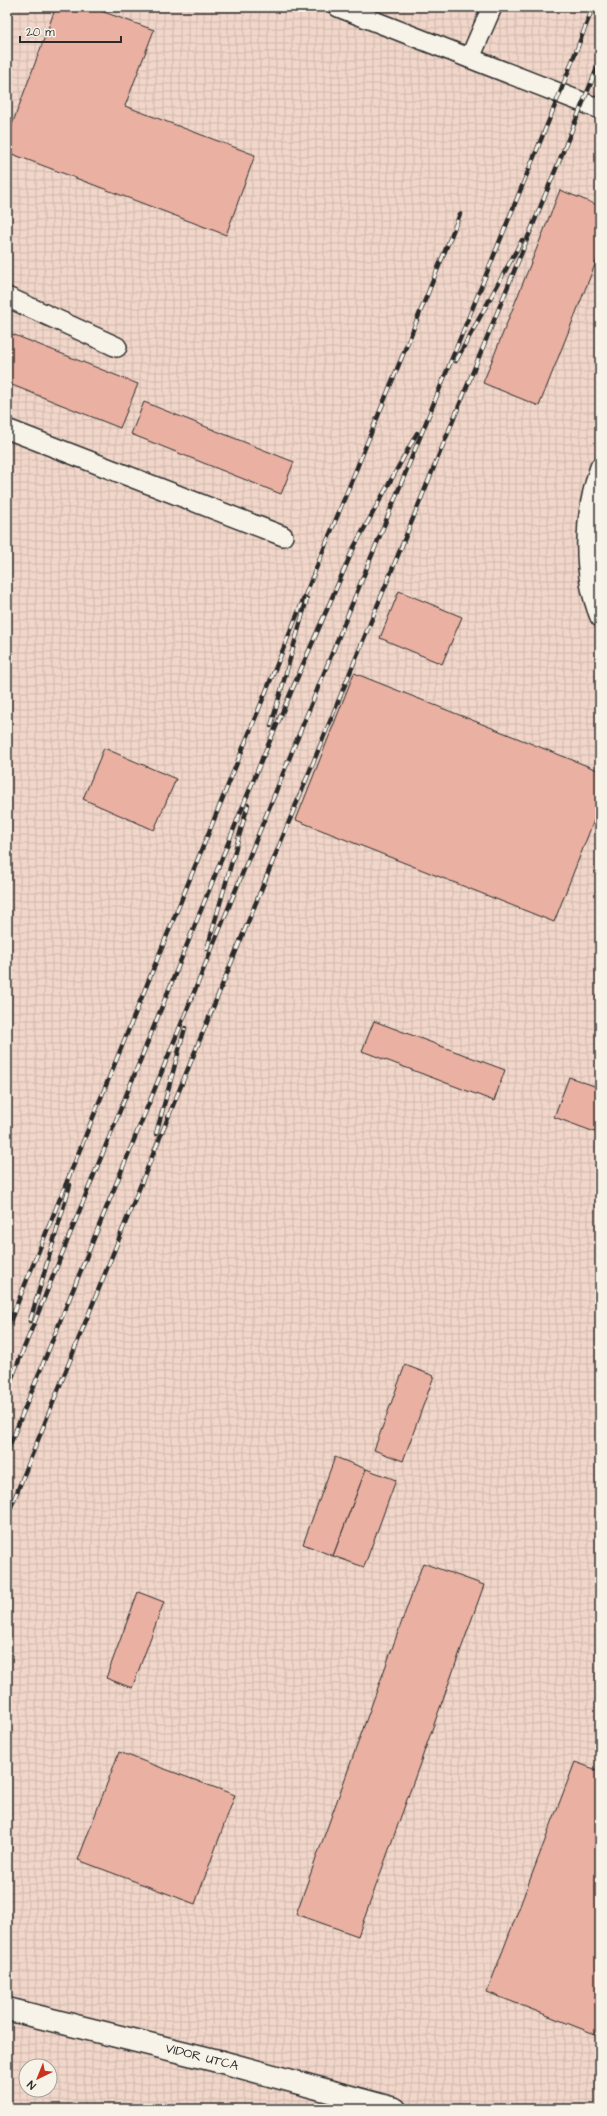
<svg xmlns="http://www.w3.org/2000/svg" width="607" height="2116" viewBox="0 0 607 2116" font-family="'Architects Daughter',sans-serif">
	<defs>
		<pattern id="industrial-grid" width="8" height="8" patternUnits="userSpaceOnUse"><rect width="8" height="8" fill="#f1d6c9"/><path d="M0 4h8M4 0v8" fill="none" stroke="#cfb8ad"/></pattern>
	</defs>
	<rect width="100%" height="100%" fill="#f4e6da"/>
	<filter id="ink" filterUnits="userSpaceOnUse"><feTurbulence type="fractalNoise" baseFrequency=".025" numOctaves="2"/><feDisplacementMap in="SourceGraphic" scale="8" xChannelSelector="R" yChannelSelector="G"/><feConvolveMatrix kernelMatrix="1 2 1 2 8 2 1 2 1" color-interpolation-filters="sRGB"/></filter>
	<g filter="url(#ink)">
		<!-- industrial -->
		<path fill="url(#industrial-grid)" fill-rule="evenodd" d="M7,7H600V2109H7ZM26,2066H50V2090H26Z"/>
		<!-- building -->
		<g fill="#eab1a2" stroke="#2b2b2b">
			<polygon points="56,7 90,7 154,30 125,106 255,155 226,235 7,152 7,138"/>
			<polygon points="560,190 600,206 600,252 539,406 483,383"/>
			<polygon points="7,332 138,384 120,428 7,383"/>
			<polygon points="144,402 294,462 281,494 131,434"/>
			<polygon points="399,591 462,617 442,664 380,638"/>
			<polygon points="354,673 600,771 600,805 554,922 296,820"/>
			<polygon points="104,748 176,779 154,830 83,799"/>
			<polygon points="374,1021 505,1070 494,1101 362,1051"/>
			<polygon points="569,1077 600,1088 600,1134 554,1117"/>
			<polygon points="405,1365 434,1376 403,1461 374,1450"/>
			<polygon points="335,1457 366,1469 333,1556 303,1544"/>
			<polygon points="366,1469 396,1480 364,1567 333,1556"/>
			<polygon points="423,1563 484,1585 358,1936 296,1914"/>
			<polygon points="138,1592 164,1602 132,1688 106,1678"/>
			<polygon points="119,1752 235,1795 195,1904 78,1860"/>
			<polygon points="575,1762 600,1771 600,2036 487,1992"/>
		</g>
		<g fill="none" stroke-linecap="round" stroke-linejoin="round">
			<!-- lane casing -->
			<g stroke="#2b2b2b" stroke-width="22">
				<g id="lane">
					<polyline points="338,7 600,109"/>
					<polyline points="470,58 492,7"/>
					<polyline points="7,297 117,347"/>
					<polyline points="7,429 283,536"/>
					<path d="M600,467C584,513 581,571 600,617"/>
				</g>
			</g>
			<!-- secondary casing -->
			<g stroke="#2b2b2b" stroke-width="25">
				<polyline id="secondary" points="7,2009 222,2062 395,2109"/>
			</g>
			<!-- lane -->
			<use href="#lane" stroke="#f7f3e8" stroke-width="19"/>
			<!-- secondary -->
			<use href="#secondary" stroke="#f7f3e8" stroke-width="22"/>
			<!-- rail casing -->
			<g stroke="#2b2b2b" stroke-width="4.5">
				<g id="rail">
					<polyline points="456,361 522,240"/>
					<polyline points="271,726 307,599"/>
					<polyline points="207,949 248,805"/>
					<polyline points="156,1134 185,1028"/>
					<polyline points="30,1321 70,1185"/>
					<polyline points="7,1329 460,214"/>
					<polyline points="7,1390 262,759 354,547 417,433"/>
					<polyline points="7,1452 560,93 593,7"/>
					<polyline points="7,1517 147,1169 600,61"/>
				</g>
			</g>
			<!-- rail -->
			<use href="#rail" stroke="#f7f3e8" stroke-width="3" stroke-dasharray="9" stroke-linecap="butt"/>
		</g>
	</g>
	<g text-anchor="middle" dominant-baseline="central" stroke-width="4" stroke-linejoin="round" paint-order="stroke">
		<!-- street labels -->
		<g font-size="13" fill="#2b2b2b" stroke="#f7f3e8">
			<text transform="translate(202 2057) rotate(14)">VIDOR UTCA</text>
		</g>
	</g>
	<!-- margin -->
	<rect width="607" height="2116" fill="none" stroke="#f7f3e8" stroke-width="24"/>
	<rect x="12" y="12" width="583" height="2092" fill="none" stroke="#2b2b2b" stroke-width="1.5" filter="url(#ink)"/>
	<!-- north arrow -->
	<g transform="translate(38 2078) rotate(223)"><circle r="19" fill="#f7f3e8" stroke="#a5a39c"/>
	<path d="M0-3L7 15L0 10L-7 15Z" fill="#c8321e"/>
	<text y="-6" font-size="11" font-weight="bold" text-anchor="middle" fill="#2b2b2b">N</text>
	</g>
	<!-- scale -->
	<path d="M20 36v6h101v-6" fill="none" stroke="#2b2b2b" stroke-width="2"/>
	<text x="26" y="36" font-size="12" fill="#2b2b2b" stroke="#f7f3e8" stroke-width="3" paint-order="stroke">20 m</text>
</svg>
